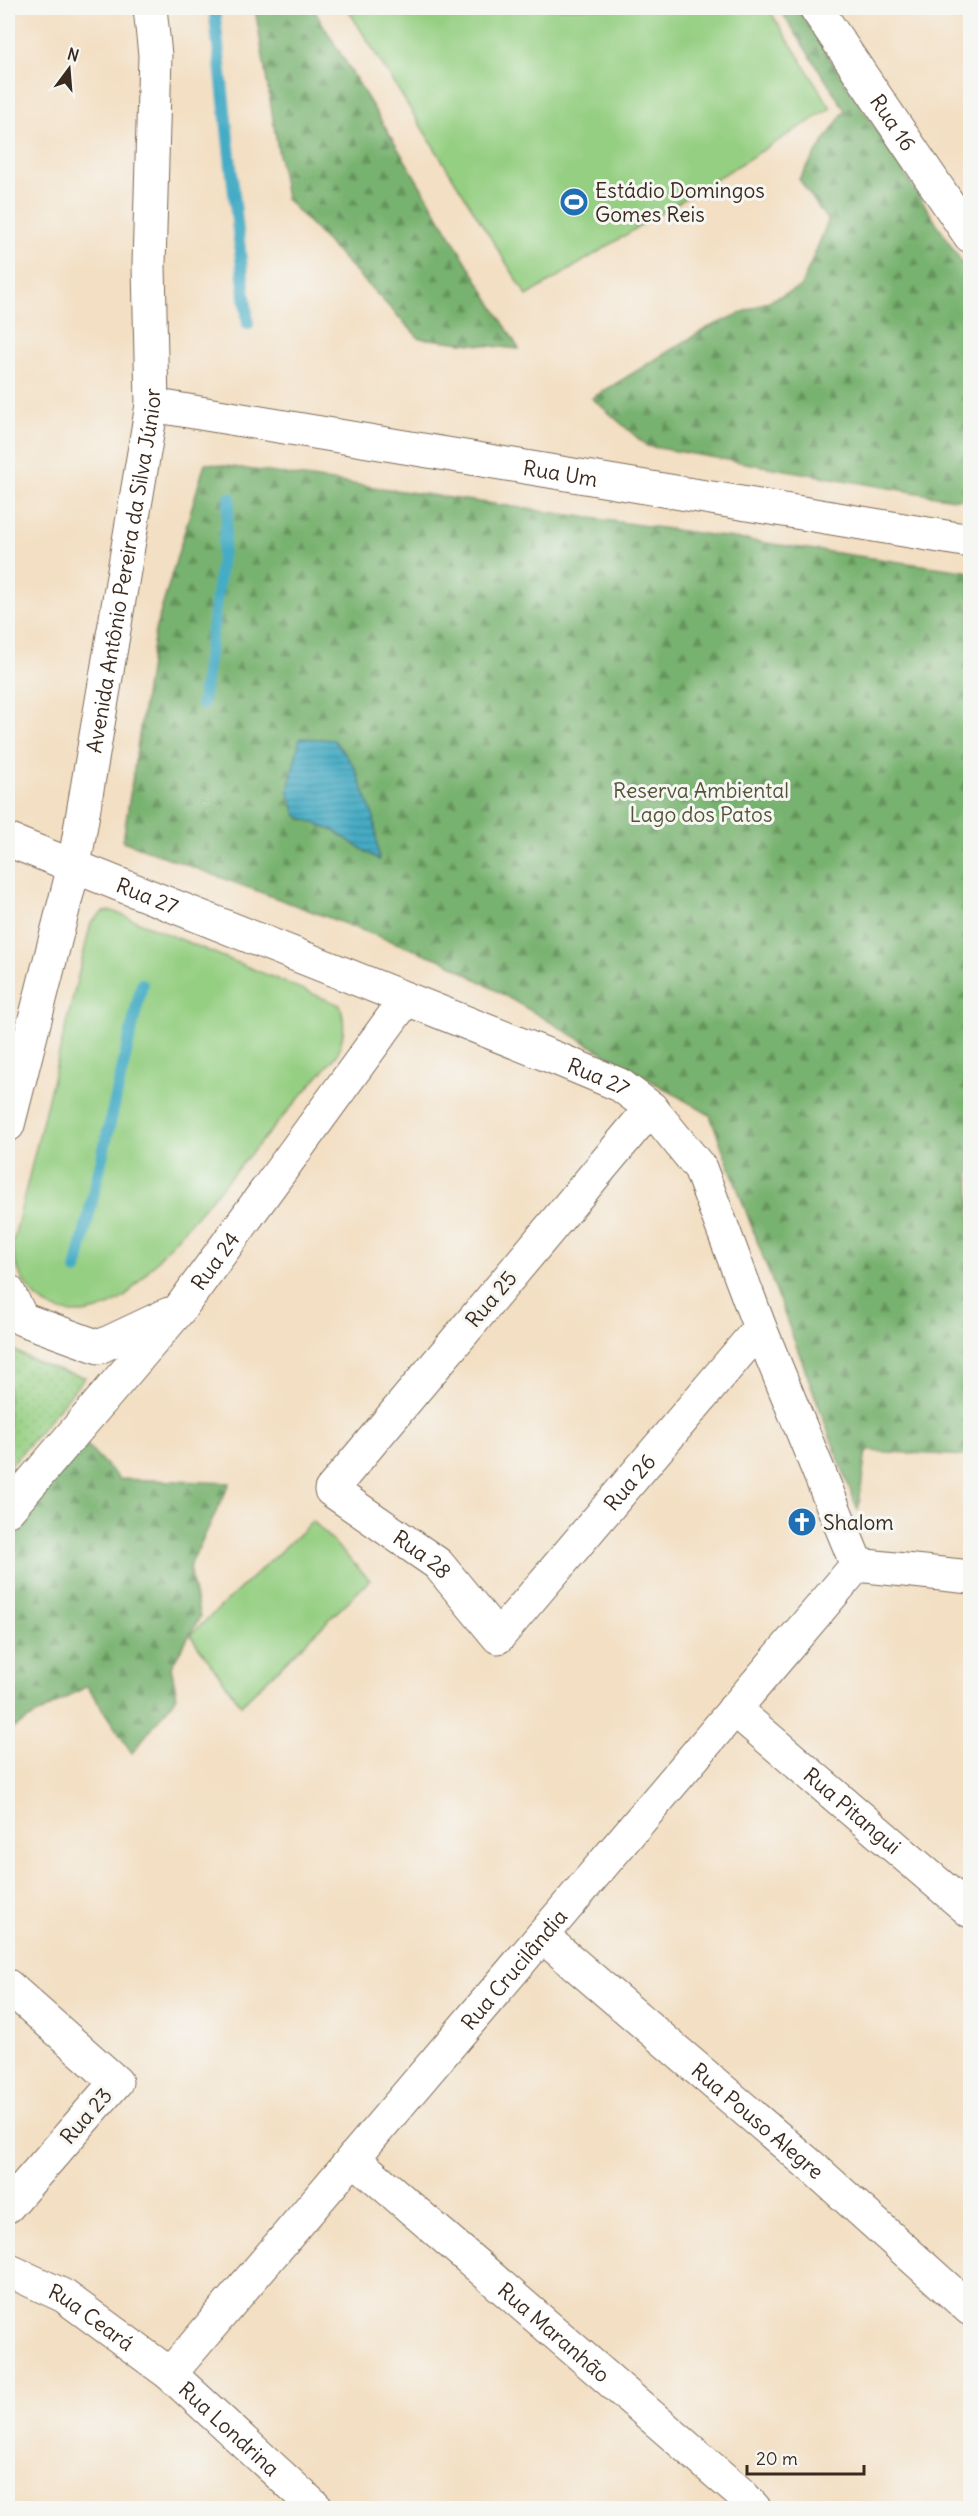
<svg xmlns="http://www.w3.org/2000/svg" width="978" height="2516" viewBox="0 0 978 2516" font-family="Delius,sans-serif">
	<defs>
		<pattern id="grass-dots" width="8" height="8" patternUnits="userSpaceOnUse" patternTransform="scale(1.5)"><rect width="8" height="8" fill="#95cf82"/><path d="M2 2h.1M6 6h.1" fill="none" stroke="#81b270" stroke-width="1.8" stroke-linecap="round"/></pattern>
		<pattern id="forest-firs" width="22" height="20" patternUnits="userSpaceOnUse" patternTransform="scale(1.5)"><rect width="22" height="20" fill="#78b270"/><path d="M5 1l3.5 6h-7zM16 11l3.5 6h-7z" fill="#64915b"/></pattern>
		<pattern id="water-rules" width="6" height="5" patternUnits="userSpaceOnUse" patternTransform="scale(1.5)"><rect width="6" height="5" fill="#45acc5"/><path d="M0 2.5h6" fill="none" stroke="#3b8c9f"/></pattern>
	</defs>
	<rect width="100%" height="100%" fill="#f6f6f2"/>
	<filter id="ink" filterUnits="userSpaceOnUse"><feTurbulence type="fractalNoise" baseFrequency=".0167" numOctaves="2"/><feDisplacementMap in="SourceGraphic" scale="12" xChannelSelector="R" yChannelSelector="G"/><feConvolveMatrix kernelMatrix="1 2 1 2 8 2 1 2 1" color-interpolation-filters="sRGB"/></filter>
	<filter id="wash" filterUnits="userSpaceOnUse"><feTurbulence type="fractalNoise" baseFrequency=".008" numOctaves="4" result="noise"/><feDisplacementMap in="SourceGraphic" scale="24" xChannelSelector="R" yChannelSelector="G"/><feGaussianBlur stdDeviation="1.35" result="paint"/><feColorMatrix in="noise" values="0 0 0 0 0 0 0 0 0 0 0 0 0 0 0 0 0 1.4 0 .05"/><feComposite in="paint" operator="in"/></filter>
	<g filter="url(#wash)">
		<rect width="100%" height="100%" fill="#f3dfc3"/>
		<!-- grass -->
		<path fill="url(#grass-dots)" stroke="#687c50" stroke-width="1.5" d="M8,1347C33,1362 57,1371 85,1377L8,1469Z"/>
		<!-- forest -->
		<g fill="url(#forest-firs)" stroke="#5a6e47" stroke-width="1.5">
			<polygon points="255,8 313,8 519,349 419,338 286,199"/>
			<polygon points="779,8 797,8 970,275 970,499 953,499 647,446 592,398 707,328 801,287 828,221 799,179 845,110"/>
			<polygon points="205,463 970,572 970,1456 866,1451 858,1511 710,1115 447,962 123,841 155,631"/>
			<polygon points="86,1444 119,1479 230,1483 189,1568 200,1617 171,1667 177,1696 132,1753 87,1686 8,1731 8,1535"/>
		</g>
		<!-- park -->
		<g fill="#95cf82" stroke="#687c50" stroke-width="1.5">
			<polygon points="347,8 768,8 831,108 527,296"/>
			<path d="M112,911L340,1005C346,1023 344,1037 337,1055L126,1296C74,1332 21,1309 12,1246L91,923L103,912Z"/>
			<polygon points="313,1521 370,1580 241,1705 190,1635"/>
		</g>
		<!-- water -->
		<polygon fill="url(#water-rules)" stroke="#406b72" stroke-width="1.5" points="300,738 334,740 354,766 374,818 379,860 334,831 297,816 288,791"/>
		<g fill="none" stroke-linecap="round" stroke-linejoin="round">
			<!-- stream -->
			<g stroke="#45acc5" stroke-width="12">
				<polyline points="214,8 248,324"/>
				<polyline points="202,704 230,498"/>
				<polyline points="76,1270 142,984"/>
			</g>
		</g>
	</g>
	<g filter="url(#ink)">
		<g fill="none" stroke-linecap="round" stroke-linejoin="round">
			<!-- minor casing -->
			<g stroke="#7b6958" stroke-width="35">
				<g id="minor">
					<path id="s1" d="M816,8L970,236"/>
					<path id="s2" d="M152,405L970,541"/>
					<path id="s3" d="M8,840L560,1060L620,1085L651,1108L700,1168L760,1328L857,1565"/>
					<path id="s4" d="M651,1108L331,1490L438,1564L498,1637L760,1328"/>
					<path id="s5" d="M8,1125L74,866L152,405L149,265L155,55L150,8"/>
					<polyline points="8,1291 22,1319 99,1347 169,1314"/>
					<path id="s6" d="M8,1510L179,1310L406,999"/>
					<polyline points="857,1565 970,1577"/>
					<path id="s7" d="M734,1709L970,1911"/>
					<path id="s8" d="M542,1936L818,2172L970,2309"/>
					<polyline points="8,1986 116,2082 8,2206"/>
					<path id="s9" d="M353,2158L740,2493L754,2508"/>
					<path id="s10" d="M8,2270L64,2296L170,2374L316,2508"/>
					<path id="s11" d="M170,2374L857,1565"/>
				</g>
			</g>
			<!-- minor -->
			<use href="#minor" stroke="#fff" stroke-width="33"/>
		</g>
	</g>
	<!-- icons -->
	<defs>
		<g id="stadium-disc" transform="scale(1.5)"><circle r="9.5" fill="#1f6fb2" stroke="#f6f6f2"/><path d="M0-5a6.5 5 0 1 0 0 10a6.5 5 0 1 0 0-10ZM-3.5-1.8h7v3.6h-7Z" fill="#fff"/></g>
		<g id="church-disc" transform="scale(1.5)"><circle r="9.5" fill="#1f6fb2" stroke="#f6f6f2"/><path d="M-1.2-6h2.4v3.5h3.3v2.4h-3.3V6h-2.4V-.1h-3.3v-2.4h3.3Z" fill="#fff"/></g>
	</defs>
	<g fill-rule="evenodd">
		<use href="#stadium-disc" x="574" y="202"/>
		<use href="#church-disc" x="802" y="1522"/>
	</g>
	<g text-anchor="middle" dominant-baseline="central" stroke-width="6" stroke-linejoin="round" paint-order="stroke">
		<!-- street labels -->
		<g font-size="21" fill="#3b2a1e" stroke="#f6f6f2">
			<text stroke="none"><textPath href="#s1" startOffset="138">Rua 16</textPath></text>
			<text stroke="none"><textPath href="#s2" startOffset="414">Rua Um</textPath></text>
			<text stroke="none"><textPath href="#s5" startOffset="567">Avenida Antônio Pereira da Silva Júnior</textPath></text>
			<text stroke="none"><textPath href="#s3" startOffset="150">Rua 27</textPath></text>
			<text stroke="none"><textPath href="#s3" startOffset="636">Rua 27</textPath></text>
			<text stroke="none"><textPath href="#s6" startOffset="324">Rua 24</textPath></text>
			<text transform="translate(491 1299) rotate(-50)">Rua 25</text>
			<text stroke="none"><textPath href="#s4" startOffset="926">Rua 26</textPath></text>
			<text stroke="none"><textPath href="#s4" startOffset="610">Rua 28</textPath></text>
			<text stroke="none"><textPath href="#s7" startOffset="156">Rua Pitangui</textPath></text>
			<text stroke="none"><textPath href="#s11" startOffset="531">Rua Crucilândia</textPath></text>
			<text transform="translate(86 2116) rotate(-49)">Rua 23</text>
			<text stroke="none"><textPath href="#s8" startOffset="284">Rua Pouso Alegre</textPath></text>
			<text stroke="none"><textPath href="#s10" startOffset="96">Rua Ceará</textPath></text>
			<text stroke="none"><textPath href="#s9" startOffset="266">Rua Maranhão</textPath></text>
			<text stroke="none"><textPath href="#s10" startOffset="274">Rua Londrina</textPath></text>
		</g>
		<!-- poi labels -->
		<g font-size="21" fill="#3b2a1e" stroke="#f6f6f2" text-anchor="start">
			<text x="595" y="190">Estádio Domingos<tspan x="595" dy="24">Gomes Reis</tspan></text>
			<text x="823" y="1522">Shalom</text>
		</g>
		<!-- park labels -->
		<g font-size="21" fill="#525337" stroke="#f6f6f2">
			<text x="701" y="790">Reserva Ambiental<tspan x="701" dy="24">Lago dos Patos</tspan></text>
		</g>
	</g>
	<!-- margin -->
	<rect width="978" height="2516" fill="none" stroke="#f6f6f2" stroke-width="30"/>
	<!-- north arrow -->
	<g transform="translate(69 69) rotate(16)" stroke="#f6f6f2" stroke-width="4.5" paint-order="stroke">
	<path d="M0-4.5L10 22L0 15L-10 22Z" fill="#3b2a1e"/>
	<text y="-9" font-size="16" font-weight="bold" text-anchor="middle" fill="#3b2a1e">N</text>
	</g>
	<!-- scale -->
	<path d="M747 2465v9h117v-9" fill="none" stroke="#3b2a1e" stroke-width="3"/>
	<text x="756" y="2465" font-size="18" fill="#3b2a1e" stroke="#f6f6f2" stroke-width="4.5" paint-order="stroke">20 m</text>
</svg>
